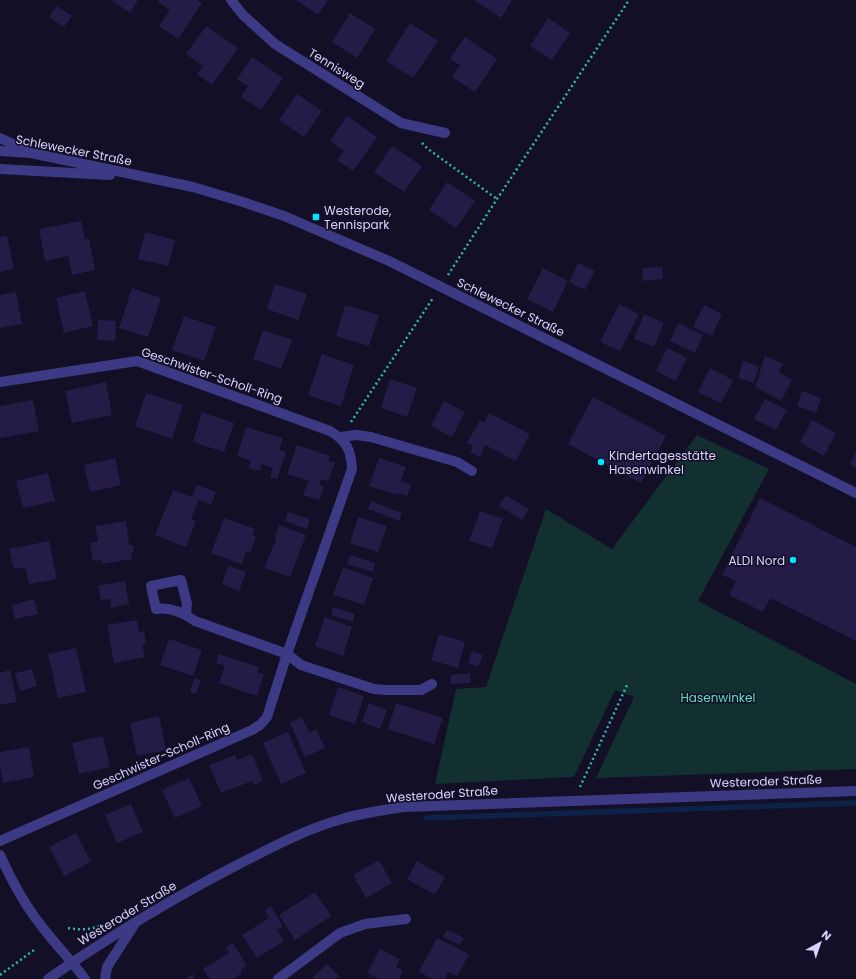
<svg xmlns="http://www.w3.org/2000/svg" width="856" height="979" viewBox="0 0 856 979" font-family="Poppins,sans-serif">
	<rect width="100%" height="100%" fill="#130f26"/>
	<!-- green -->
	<polygon fill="#12302f" points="697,435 769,469 698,601 856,684 856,769 596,778 634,697 615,690 574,777 435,784 456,689 486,687 546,509 612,549"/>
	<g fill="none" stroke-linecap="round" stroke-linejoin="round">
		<!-- stream -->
		<polyline stroke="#0c2248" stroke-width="5.5" points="426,818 856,803"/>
	</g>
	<!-- building -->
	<g fill="#241b47">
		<polygon points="111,0 138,0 130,13"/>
		<polygon points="159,0 197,0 202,3 178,39 159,26 170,10 158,2"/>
		<polygon points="296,0 328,0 318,15"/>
		<polygon points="474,0 512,0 501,18"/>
		<polygon points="57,6 72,16 64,27 49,17"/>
		<polygon points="350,13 375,29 357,58 332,42"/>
		<polygon points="548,18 570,33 552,60 530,46"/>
		<polygon points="410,23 438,41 413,78 386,61"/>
		<polygon points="206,26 238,48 212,85 197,74 203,66 186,54"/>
		<polygon points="465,37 497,59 475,92 452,77 460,65 450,59"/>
		<polygon points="252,57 283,78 261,110 241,97 248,86 237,79"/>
		<polygon points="297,94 322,111 304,137 279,120"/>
		<polygon points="347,116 377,137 353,171 337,160 344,151 330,141"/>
		<polygon points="392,146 422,166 404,192 374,172"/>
		<polygon points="447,182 475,201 456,228 429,210"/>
		<polygon points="81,221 85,239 89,239 95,270 72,275 68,256 45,261 39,229"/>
		<polygon points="145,232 175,240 168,266 138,259"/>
		<polygon points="7,236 14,269 0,272 0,237"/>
		<polygon points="578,263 595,271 585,290 569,282"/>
		<polygon points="662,267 663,279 643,281 642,268"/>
		<polygon points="543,268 568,281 553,312 527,299"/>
		<polygon points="275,284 307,294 298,320 267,309"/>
		<polygon points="132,288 161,298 148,337 119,328"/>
		<polygon points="85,291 93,326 64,333 56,298"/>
		<polygon points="16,292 22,324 0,328 0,295"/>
		<polygon points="619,304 639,314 620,351 600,342"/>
		<polygon points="345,305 379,315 369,346 336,336"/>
		<polygon points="704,305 722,314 712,336 693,327"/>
		<polygon points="644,314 664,323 654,347 634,339"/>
		<polygon points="184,316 216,327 204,361 172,350"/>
		<polygon points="98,320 116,321 115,341 97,340"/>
		<polygon points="678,323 703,335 695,353 670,341"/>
		<polygon points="263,330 292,340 281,369 253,359"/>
		<polygon points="667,348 687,358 676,381 656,371"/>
		<polygon points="322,354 354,365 341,406 308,395"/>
		<polygon points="765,356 783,364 779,372 792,380 781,401 755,387"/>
		<polygon points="743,361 759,366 754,383 738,378"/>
		<polygon points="710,368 733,380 721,403 698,392"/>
		<polygon points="390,379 417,388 407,417 381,408"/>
		<polygon points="106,382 112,415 72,423 65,391"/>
		<polygon points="802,391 821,398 816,413 797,406"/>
		<polygon points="146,393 183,405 172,439 135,426"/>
		<polygon points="593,397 666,436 641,483 568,444"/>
		<polygon points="765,399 787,410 776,430 754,419"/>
		<polygon points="33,400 39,431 0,438 0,406"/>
		<polygon points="444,401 465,412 452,437 431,426"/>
		<polygon points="202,412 234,423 224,452 193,442"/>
		<polygon points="489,413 530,434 516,461 485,445 480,457 470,452 473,446 467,443 480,420 484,423"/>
		<polygon points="812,420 836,433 824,456 800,442"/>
		<polygon points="246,427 283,438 279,450 286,452 277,479 270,477 273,468 262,464 260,471 248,468 251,461 237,456"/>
		<polygon points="297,445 330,456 328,460 335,463 328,481 321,479 320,485 324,487 319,500 303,495 309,481 287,474"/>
		<polygon points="856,452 856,468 850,464"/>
		<polygon points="115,458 121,485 90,492 84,465"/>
		<polygon points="379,458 406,467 401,481 411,485 407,496 397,493 397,495 369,486"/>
		<polygon points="48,473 55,501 23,508 16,481"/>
		<polygon points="197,485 216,492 211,505 199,500 191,519 196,521 186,547 155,535 173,490 192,497"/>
		<polygon points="506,495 529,509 522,520 499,506"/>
		<polygon points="760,498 856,547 856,641 770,598 763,612 729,595 736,581 722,575"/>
		<polygon points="371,501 402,513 399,521 368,509"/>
		<polygon points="480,511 503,519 492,548 469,541"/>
		<polygon points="288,512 310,519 307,529 285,521"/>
		<polygon points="358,517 387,526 378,552 350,543"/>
		<polygon points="224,518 255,529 252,535 256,537 250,553 246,552 242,564 211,553"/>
		<polygon points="126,521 129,545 133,545 134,552 131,552 132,559 102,564 102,560 93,561 90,543 98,541 95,526"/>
		<polygon points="279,525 306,535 290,577 264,568 276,540 275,537"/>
		<polygon points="49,541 57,579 29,584 25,567 14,569 9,549"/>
		<polygon points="350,555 375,563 373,572 347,564"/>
		<polygon points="228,566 246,572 239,591 222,584"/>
		<polygon points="343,567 373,578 364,605 333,595"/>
		<polygon points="125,581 129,604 111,608 110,599 101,600 98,586"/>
		<polygon points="34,599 38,614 15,619 12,605"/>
		<polygon points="333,607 355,614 353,622 331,615"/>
		<polygon points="325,617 352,627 343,656 315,646"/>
		<polygon points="137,620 139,632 144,631 146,644 142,645 145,657 114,663 107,625"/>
		<polygon points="439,634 465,642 458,668 431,660"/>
		<polygon points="169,639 202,650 193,676 160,665"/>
		<polygon points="76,648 86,692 58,698 48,654"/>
		<polygon points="472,651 483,655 478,667 468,663"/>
		<polygon points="219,654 259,667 257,672 264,674 257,696 219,683 225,666 216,663"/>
		<polygon points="32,669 37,686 20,691 15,673"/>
		<polygon points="10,670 17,702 0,705 0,673"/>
		<polygon points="470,673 471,683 451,684 450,675"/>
		<polygon points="194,678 201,680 196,694 190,692"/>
		<polygon points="338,687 364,696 355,724 329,715"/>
		<polygon points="369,703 387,710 380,729 362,722"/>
		<polygon points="396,703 443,718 434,744 388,729"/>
		<polygon points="159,716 166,750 137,756 130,723"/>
		<polygon points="302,717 309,732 316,729 325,748 305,757 290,723"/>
		<polygon points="288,732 306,773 281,784 263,743"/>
		<polygon points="103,736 110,767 79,774 72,743"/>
		<polygon points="29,747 34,777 3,783 0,766 0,752"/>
		<polygon points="252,754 263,781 254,785 252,781 221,793 209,765 235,755 237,760"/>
		<polygon points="189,778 202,806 175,818 162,790"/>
		<polygon points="131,804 143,832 117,843 105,815"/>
		<polygon points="76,833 91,862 64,876 49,847"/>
		<polygon points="379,860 392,883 366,898 353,875"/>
		<polygon points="417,861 445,877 435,895 407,879"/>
		<polygon points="315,892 331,916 295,940 279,915"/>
		<polygon points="271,906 283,926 277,930 284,941 257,958 242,935 269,918 265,910"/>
		<polygon points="447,930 464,938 460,945 443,937"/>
		<polygon points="437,938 469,954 457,976 448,972 445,979 433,979 419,972"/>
		<polygon points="233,943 247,966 241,970 242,973 233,979 210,979 203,969 229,953 226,947"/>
		<polygon points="380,949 400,959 396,967 403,971 399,979 379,979 367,973"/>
		<polygon points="327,964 339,976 335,979 315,979 313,977"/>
		<polygon points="193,974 195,979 185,979"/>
	</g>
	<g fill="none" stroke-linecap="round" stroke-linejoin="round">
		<!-- path -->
		<g stroke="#2fb8b0" stroke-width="2.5" stroke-dasharray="2 3" stroke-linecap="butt">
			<polyline points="422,143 428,149 497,199"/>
			<polyline points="448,275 497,199 629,0"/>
			<polyline points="351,422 433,298"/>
			<polyline points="580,787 628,683"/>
			<path d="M68,928C79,930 89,930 99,926"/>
			<polyline points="0,975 34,950"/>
		</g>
		<!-- minor -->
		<g stroke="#3d3a85" stroke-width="10">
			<polyline points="231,0 243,15 275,44 401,123 445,133"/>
			<polyline points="0,138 25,150"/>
			<polyline points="0,151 31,153 193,187 243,202 284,216 389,261 856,493"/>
			<polyline points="0,169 110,175"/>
			<path d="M0,382L137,361L330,431C347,441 351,450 352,469L287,654L267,717L260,725L252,730L0,841"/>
			<polyline points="341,437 356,435 371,437 457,462 472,471"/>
			<path d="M186,614L187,604L181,580L151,586L156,609C170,607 184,613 195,621L287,654L301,665L374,689L385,690H421L432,684"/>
			<path d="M0,855C11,879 23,903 40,924C54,943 71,960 85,979"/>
			<path d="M48,979C109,937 173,898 239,864C272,847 306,829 342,819C362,813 383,810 404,807L856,791"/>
			<polyline points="105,979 107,967 134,925"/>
			<polyline points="278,979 340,933 365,924 406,919"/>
		</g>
	</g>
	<!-- markers -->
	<g fill="#00e5ff" stroke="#130f26" stroke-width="1.5">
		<rect x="312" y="213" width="8" height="8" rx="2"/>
		<circle cx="601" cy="462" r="4"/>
		<circle cx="793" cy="560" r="4"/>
	</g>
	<g text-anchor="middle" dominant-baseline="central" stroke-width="3" stroke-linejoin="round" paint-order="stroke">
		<!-- street labels -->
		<g font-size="12" fill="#d9d4ff" stroke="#130f26">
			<text transform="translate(337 68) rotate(32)">Tennisweg</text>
			<text transform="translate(74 150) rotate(11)">Schlewecker Straße</text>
			<text transform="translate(511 307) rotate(26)">Schlewecker Straße</text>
			<text transform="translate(212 375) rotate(19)">Geschwister-Scholl-Ring</text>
			<text transform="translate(161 756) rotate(-24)">Geschwister-Scholl-Ring</text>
			<text transform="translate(766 781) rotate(-2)">Westeroder Straße</text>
			<text transform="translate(442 794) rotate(-4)">Westeroder Straße</text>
			<text transform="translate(127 913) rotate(-31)">Westeroder Straße</text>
		</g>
		<!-- poi labels -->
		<g font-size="12" fill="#d9d4ff" stroke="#130f26" text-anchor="start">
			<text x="324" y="210">Westerode,<tspan x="324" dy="14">Tennispark</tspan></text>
			<text x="609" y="455">Kindertagesstätte<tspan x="609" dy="14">Hasenwinkel</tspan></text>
			<text x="785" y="560" text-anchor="end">ALDI Nord</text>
		</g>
		<!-- park labels -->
		<g font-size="12" fill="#5fe0c0" stroke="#130f26">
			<text x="718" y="697">Hasenwinkel</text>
		</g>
	</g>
	<!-- north arrow -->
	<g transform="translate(820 943) rotate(40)" stroke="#130f26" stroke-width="3" paint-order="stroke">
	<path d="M0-3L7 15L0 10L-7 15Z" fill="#d9d4ff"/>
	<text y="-6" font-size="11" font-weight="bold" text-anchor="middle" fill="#d9d4ff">N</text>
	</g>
</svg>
